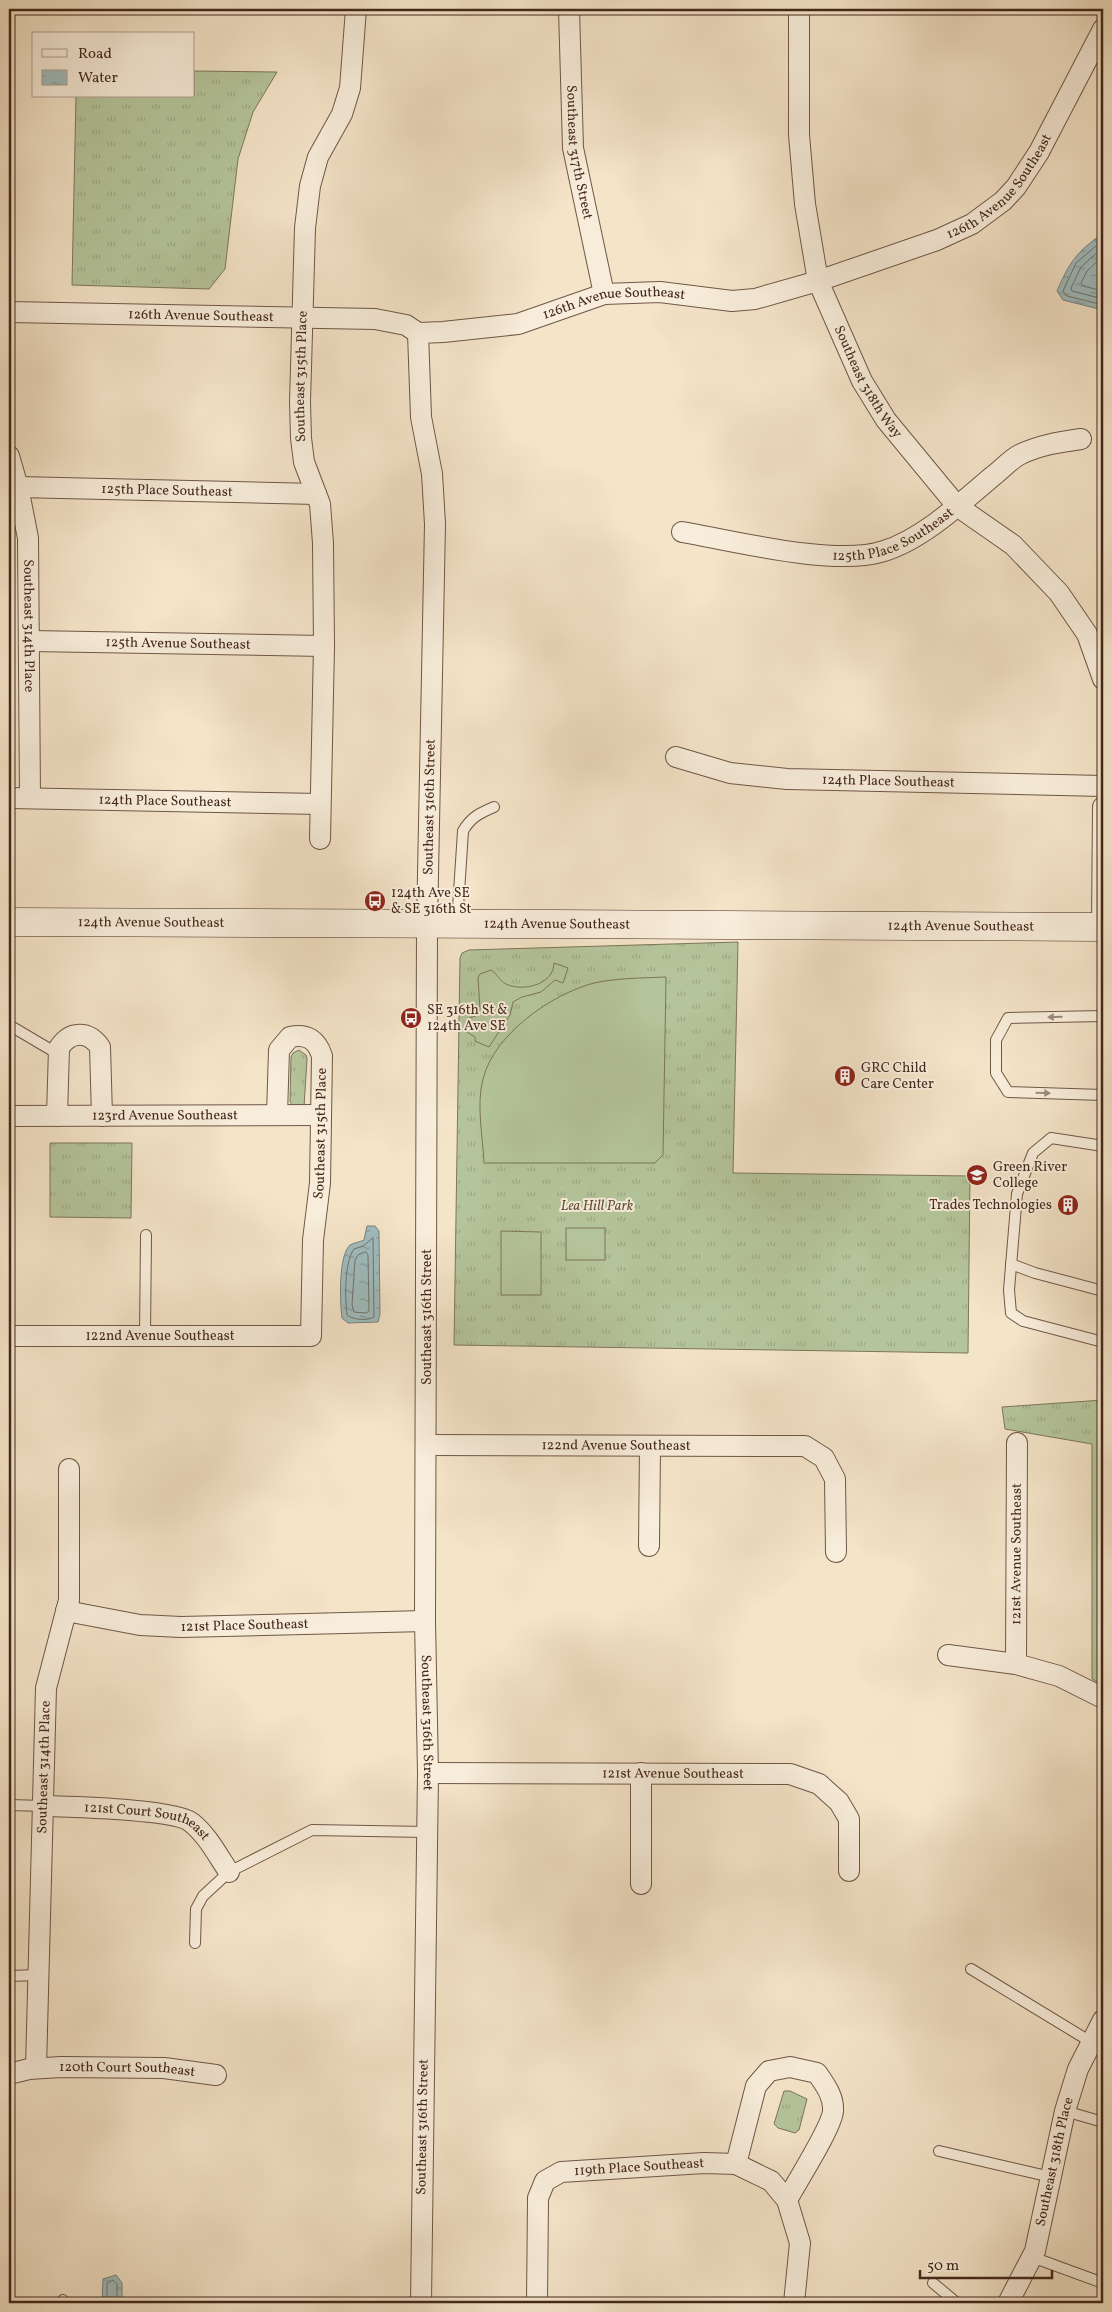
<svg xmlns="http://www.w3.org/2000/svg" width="1112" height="2312" viewBox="0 0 1112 2312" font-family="Vollkorn,serif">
	<defs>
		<pattern id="grass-tufts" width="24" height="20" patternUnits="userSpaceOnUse" patternTransform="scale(1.25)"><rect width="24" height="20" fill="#b5c59b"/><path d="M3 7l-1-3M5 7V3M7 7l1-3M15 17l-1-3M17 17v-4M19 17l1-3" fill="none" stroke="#9da985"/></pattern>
		<pattern id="water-ripples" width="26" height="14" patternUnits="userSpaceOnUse" patternTransform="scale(1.25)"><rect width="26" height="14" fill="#9fbcbe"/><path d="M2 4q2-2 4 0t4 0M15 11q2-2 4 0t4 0" fill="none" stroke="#83999a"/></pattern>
	</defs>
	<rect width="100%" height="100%" fill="#f4e4c8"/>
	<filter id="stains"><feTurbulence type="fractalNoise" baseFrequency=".004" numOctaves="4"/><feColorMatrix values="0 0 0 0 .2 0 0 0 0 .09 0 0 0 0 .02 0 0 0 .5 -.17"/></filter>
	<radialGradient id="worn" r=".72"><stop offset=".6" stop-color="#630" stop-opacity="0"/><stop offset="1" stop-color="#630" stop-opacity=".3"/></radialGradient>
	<!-- grass -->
	<g fill="url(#grass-tufts)" stroke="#7c765b">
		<polygon points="194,71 277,72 253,112 238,159 225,269 209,289 72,285 76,96 194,96"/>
		<polygon points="738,942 733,1173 970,1176 968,1353 454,1345 460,958 462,953 469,950"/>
		<polygon points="299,1050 306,1055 307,1059 304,1107 293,1106 290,1102 291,1057 293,1053"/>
		<polygon points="50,1143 132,1143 131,1218 50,1217"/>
		<polygon points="1103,1400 1103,1685 1092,1679 1092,1444 1005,1429 1002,1407"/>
		<polygon points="784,2091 790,2091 807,2099 799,2130 795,2133 778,2128 774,2124"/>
	</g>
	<!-- pitch -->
	<g fill="#b5c59b" stroke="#7c765b">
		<path d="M554,963L568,968L563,983L555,980L541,992L522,997L513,1002L510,1015L489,1047L475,1041V1037L467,1032L466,1022L469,1018L476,1016L480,1009L478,978L480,974L491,970C498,974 499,981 506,984C522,992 554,985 554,963Z"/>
		<path d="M666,977L663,1155L655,1163H484C483,1137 476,1105 483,1079C494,1034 552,994 594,983C618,978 642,978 666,977Z"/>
		<rect x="566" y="1228" width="39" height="32"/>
		<polygon points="501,1231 541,1232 541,1295 501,1295"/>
	</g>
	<!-- water -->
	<g fill="url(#water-ripples)" stroke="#7a817d">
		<path d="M1103,233V310L1063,300L1057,291C1070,261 1076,253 1103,233Z"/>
		<path d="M367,1226H375L379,1231L380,1314L378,1322L348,1323L342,1318C340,1303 338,1256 350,1245C353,1243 360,1242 364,1240Z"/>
		<polygon points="116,2275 122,2283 122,2303 102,2303 103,2279"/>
	</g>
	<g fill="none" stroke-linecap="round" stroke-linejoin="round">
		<!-- shore -->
		<g stroke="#71726c" stroke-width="1">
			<polyline points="1103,240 1076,263 1063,291 1067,296 1103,305"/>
			<polyline points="1103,247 1081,267 1071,288 1072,291 1103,299"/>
			<polyline points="1103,256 1087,271 1081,283 1083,286 1103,291"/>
			<path d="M373,1238L374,1317C368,1321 353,1320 347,1315C345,1298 344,1263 354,1249L363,1246Z"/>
			<polygon points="366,1252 368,1255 369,1311 366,1313 354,1312 352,1305 355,1260 358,1255"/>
			<polyline points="107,2303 107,2283 113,2280 117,2284 117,2303"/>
		</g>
		<!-- lane casing -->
		<g stroke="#6f5746" stroke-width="12">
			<g id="lane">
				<path d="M457,923L463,831C471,817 480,813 494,807"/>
				<polyline points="1103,1016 1008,1018 996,1040 996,1073 1008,1092 1103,1095"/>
				<polyline points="9,1025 58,1054"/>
				<polyline points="1103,1146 1051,1138 1033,1153 1017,1194 1009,1290 1011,1313 1023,1321 1103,1342"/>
				<polyline points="1011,1264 1035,1273 1103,1291"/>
				<polyline points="145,1336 146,1235"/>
				<polyline points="9,1805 44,1806"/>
				<polyline points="195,1943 196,1909 203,1896 229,1872 312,1830 427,1832"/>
				<polyline points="971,1969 1091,2042"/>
				<polyline points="9,1976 38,1975"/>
				<polyline points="1065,2111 1103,2122"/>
				<polyline points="939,2151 1051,2177"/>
				<polyline points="1032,2257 1103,2283"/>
				<polyline points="933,2283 957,2303"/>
				<polyline points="63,2300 64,2303"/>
			</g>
		</g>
		<!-- street casing -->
		<g stroke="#6f5746" stroke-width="22">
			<g id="street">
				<path id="s1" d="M569,9L573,148L604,294"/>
				<path id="s2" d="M799,9V135L805,204L818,281L862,381L886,420L957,506L1013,545L1059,593L1087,634L1103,679"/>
				<path id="s3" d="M9,312L375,319L406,325L418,333L443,332L518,324L604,294L660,292L732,301L755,299L818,281L937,240L972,224L1003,201L1016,187L1039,152L1103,29"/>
				<path id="s4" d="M418,333L421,417L432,474L435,524L427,924L425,1621L428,1773L421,2303"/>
				<path id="s5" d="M9,456L18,487L28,538L30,798"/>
				<path id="s6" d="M18,487L316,494"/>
				<path id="s7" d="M682,532C735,541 835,567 884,551C923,539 962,502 993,476C1001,470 1010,460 1019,455C1039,445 1060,442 1081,439"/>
				<path id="s8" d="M30,641L324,646"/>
				<path id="s9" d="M676,757L730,773L787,779L1103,786"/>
				<path id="s10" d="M9,798L320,804"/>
				<path id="s11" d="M320,839L324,646L323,543L320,504L304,462L301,438L300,402L305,228L310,186L318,157L342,114L350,88L356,9"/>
				<polyline points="1102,927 1103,807"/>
				<path id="s12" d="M9,1116L321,1115"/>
				<path d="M57,1116L59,1048C70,1031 88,1030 100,1047L102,1116"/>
				<path id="s13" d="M9,1336H311L313,1240L320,1183L322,1056C317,1040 307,1033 290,1037L279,1050L277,1115"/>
				<path id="s14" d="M427,1445L805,1446L824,1458L835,1479L836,1552"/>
				<polyline points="649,1546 650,1447"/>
				<path id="s15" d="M66,1611L140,1625L181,1627L425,1621"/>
				<polyline points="948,1655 1016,1664 1059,1676 1103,1698"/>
				<path id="s16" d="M1016,1664L1017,1443"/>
				<path id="s17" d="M428,1773L790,1774L819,1784L839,1802L849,1819V1871"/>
				<path id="s18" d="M44,1806C69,1807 177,1809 192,1823C208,1836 218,1856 229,1872"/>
				<polyline points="641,1884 641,1773"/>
				<path id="s19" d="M36,2068L46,1688L69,1600V1469"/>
				<path id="s20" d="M9,2074L29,2069L61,2067L164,2068L216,2075"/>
				<path d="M736,2164L756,2086L769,2071L790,2067L817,2073C825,2085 834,2096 833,2111C832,2127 796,2183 787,2200"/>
				<path id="s21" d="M537,2303L538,2198L545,2181L561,2172L704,2163L736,2164L771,2181L787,2200L800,2243L794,2303"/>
				<path id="s22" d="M1008,2303L1035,2251L1065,2111L1078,2069L1103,2020"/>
			</g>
		</g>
		<!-- secondary casing -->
		<g stroke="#43281b" stroke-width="29">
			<g id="secondary">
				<path id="s23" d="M9,922C374,923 738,925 1103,927"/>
			</g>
		</g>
		<!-- lane -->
		<use href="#lane" stroke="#f8eddb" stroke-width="10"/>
		<!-- street -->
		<use href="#street" stroke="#f8eddb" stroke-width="20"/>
		<!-- secondary -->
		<use href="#secondary" stroke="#f8eddb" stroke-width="28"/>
	</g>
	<!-- one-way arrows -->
	<defs><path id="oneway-solid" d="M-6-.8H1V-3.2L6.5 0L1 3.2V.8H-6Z" transform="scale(1.25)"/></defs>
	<g fill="#9e8a7b">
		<use href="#oneway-solid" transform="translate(1055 1017) rotate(179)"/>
		<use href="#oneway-solid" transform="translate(1043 1093) rotate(1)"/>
	</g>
	<!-- icons -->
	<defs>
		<g id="bus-disc" transform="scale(1.125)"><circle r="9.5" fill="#8f2418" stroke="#f8eddb"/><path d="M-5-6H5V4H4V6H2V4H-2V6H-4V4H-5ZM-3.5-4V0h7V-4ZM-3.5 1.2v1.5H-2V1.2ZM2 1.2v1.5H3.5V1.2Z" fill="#fff"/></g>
		<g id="building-disc" transform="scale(1.125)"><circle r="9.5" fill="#8f2418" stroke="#f8eddb"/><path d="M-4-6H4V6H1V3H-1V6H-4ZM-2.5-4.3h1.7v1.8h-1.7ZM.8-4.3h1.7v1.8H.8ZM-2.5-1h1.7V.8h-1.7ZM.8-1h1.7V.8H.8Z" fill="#fff"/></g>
		<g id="university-disc" transform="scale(1.125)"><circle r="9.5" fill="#8f2418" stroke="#f8eddb"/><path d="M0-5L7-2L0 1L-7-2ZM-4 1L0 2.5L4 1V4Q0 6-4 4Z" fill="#fff"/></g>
	</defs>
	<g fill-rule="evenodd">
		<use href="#bus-disc" x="375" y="901"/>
		<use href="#bus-disc" x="411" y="1018"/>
		<use href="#building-disc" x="845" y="1076"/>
		<use href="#university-disc" x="977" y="1175"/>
		<use href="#building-disc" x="1068" y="1205"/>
	</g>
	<g text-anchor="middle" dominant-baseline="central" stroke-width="4" stroke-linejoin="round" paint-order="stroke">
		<!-- street labels -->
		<g font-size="14" fill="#43281b" stroke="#f8eddb">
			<text stroke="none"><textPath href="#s1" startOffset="144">Southeast 317th Street</textPath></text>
			<text stroke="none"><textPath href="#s3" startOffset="1031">126th Avenue Southeast</textPath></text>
			<text stroke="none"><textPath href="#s3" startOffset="612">126th Avenue Southeast</textPath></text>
			<text stroke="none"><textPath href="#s3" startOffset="192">126th Avenue Southeast</textPath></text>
			<text stroke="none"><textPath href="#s11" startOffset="466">Southeast 315th Place</textPath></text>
			<text stroke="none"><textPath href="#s2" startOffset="386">Southeast 318th Way</textPath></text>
			<text stroke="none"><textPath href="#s6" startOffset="149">125th Place Southeast</textPath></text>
			<text stroke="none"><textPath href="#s7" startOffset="218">125th Place Southeast</textPath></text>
			<text stroke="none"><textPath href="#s5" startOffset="172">Southeast 314th Place</textPath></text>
			<text stroke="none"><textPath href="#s8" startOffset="148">125th Avenue Southeast</textPath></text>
			<text stroke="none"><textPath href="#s9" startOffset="215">124th Place Southeast</textPath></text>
			<text stroke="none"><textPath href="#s10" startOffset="156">124th Place Southeast</textPath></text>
			<text transform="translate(430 807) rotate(-89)">Southeast 316th Street</text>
			<text stroke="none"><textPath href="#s23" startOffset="142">124th Avenue Southeast</textPath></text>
			<text stroke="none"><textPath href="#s23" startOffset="548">124th Avenue Southeast</textPath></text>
			<text stroke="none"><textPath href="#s23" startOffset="952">124th Avenue Southeast</textPath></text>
			<text stroke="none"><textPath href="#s12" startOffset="156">123rd Avenue Southeast</textPath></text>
			<text stroke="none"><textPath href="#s13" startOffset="505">Southeast 315th Place</textPath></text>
			<text transform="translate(427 1317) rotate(-90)">Southeast 316th Street</text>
			<text stroke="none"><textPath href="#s13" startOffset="151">122nd Avenue Southeast</textPath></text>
			<text stroke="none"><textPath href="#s14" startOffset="189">122nd Avenue Southeast</textPath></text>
			<text stroke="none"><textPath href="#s16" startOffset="110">121st Avenue Southeast</textPath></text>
			<text stroke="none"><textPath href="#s15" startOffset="180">121st Place Southeast</textPath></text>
			<text stroke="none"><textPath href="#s4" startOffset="1391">Southeast 316th Street</textPath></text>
			<text stroke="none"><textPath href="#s19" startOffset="301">Southeast 314th Place</textPath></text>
			<text stroke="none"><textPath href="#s17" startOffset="245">121st Avenue Southeast</textPath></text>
			<text stroke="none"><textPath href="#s18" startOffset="106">121st Court Southeast</textPath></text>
			<text stroke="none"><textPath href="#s20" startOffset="119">120th Court Southeast</textPath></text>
			<text transform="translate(423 2127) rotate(-89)">Southeast 316th Street</text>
			<text stroke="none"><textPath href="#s22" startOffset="150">Southeast 318th Place</textPath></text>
			<text stroke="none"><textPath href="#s21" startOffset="220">119th Place Southeast</textPath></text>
		</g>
		<!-- poi labels -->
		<g font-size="14" fill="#43281b" stroke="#f8eddb" text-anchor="start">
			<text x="391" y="893">124th Ave SE<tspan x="391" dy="16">&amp; SE 316th St</tspan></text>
			<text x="427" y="1010">SE 316th St &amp;<tspan x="427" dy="16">124th Ave SE</tspan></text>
			<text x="861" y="1068">GRC Child<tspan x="861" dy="16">Care Center</tspan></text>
			<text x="993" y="1167">Green River<tspan x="993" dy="16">College</tspan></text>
			<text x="1052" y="1205" text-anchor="end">Trades Technologies</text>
		</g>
		<!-- park labels -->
		<g font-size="14" font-style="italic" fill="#604f3b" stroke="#f8eddb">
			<text x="597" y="1206">Lea Hill Park</text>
		</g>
	</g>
	<!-- margin -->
	<rect width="1112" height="2312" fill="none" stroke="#f4e4c8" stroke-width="30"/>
	<rect x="10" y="10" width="1092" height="2292" fill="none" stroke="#43281b" stroke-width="2.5"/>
	<rect x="15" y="15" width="1082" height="2282" fill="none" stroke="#43281b"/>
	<!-- legend -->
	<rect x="32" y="32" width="162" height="65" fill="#f8eddb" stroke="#b09e8e"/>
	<rect x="42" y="49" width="25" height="8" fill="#f8eddb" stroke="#b09e8e"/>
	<text x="78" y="58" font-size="15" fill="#43281b">Road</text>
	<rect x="42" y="70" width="25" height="15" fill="url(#water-ripples)" stroke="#b09e8e"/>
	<text x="78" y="82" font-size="15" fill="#43281b">Water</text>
	<!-- scale -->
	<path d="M920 2270v8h132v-8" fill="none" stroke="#43281b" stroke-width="2.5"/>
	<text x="927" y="2270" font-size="15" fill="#43281b" stroke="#f8eddb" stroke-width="4" paint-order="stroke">50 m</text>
	<rect width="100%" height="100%" filter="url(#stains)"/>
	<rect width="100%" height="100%" fill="url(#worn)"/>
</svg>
